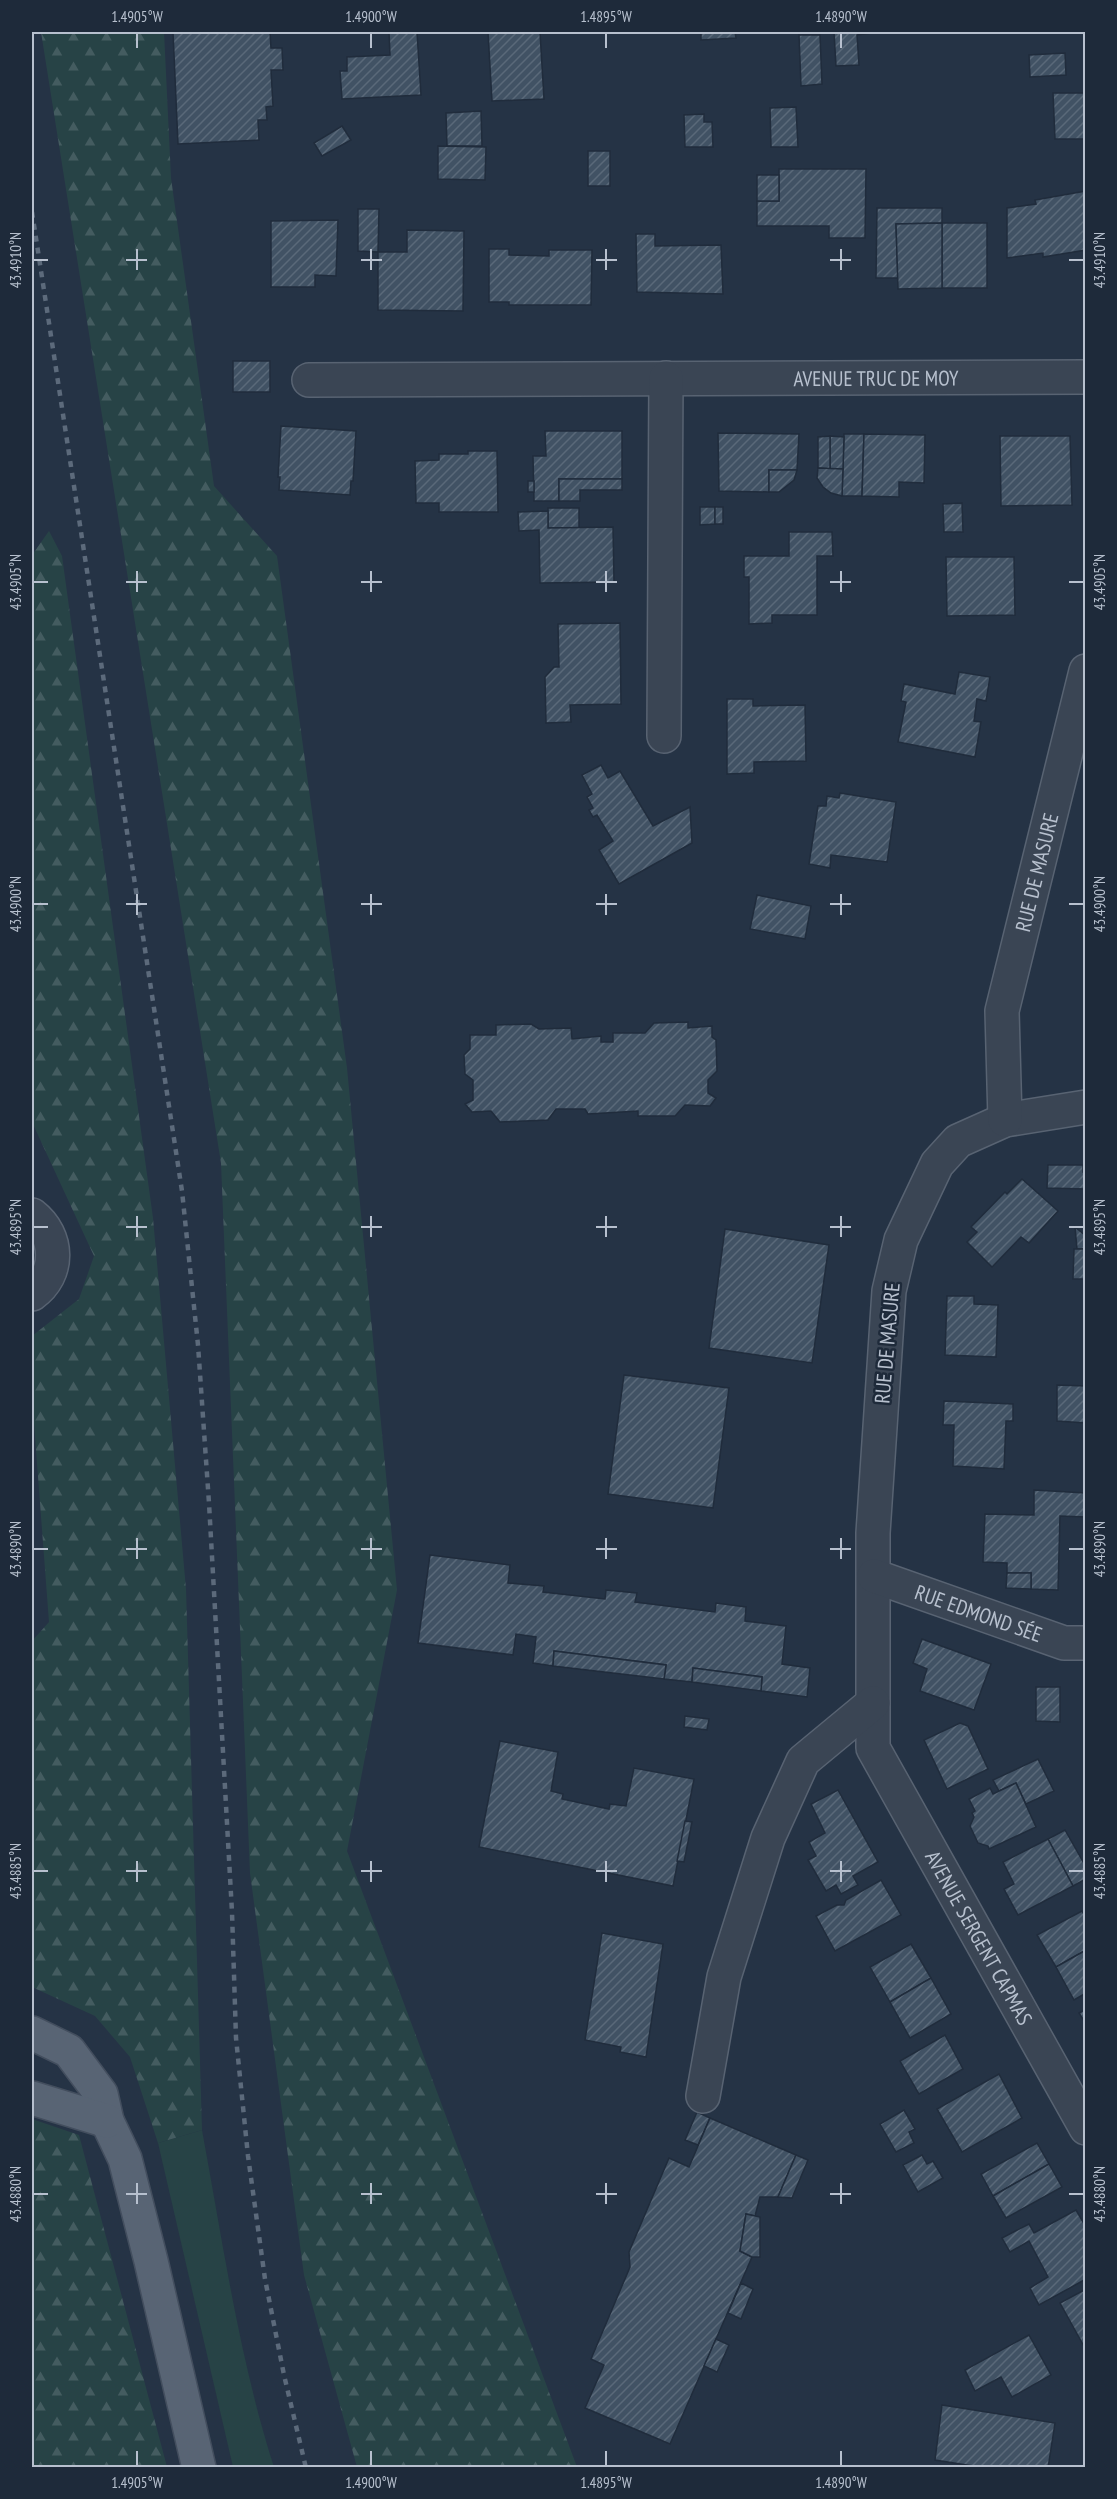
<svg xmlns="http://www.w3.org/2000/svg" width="1117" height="2499" viewBox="0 0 1117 2499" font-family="'PT Sans Narrow',sans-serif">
	<defs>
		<pattern id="forest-firs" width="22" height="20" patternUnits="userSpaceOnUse" patternTransform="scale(1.5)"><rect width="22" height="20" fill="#274346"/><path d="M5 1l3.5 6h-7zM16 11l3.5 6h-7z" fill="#445c60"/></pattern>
		<pattern id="building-hatch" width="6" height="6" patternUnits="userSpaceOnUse" patternTransform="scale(1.5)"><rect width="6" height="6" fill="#415264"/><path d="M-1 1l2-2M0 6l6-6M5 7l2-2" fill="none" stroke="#5a6979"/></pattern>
	</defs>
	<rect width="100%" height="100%" fill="#253345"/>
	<!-- green -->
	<path fill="#274346" d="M202,2130C223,2243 239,2358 274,2467H233L158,2143Z"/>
	<!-- forest -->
	<g fill="url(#forest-firs)">
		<polygon points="41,32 164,32 171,178 214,486 277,556 347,1068 397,1590 347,1851 577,2467 357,2467 304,2275 250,1873 221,1163"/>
		<polygon points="49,531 62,556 153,1218 186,1589 202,2130 158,2143 130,2057 95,2016 32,1987 32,1641 49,1622 32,1397 32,1336 79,1299 94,1256 32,1122 32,555"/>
		<polygon points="32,2119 79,2135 167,2467 32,2467"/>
	</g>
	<!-- building -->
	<g fill="url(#building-hatch)" stroke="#202c3c" stroke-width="1.5">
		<polygon points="173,32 270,32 271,48 282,48 283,70 271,70 273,106 266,107 267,120 258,120 259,140 178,144"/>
		<polygon points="389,32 417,32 421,95 342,99 340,71 347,71 347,57 390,55"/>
		<polygon points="488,32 540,32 544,99 492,101"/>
		<polygon points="701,32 735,32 736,38 701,40"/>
		<polygon points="834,32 879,32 857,35 859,65 836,66"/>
		<polygon points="965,32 1009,32 965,33"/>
		<polygon points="799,35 820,35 822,84 801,86"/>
		<polygon points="1065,53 1066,75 1030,77 1029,55"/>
		<polygon points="1053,93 1086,93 1086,139 1055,139"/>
		<polygon points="796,107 798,147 771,147 770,108"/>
		<polygon points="481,111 482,146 447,146 446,113"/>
		<polygon points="704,114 704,122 712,122 713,147 685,147 684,115"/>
		<polygon points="342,126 351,140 322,156 314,143"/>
		<polygon points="438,146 486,147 485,180 438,179"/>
		<rect x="588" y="151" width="22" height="35"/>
		<polygon points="779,169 866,169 865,238 829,238 829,226 757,226 757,201 779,201"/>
		<rect x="757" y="175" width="22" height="26"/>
		<polygon points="1086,191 1086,250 1043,257 1043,253 1007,258 1007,208 1036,204 1035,200"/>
		<polygon points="877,208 942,208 942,223 896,224 898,278 876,278"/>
		<polygon points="358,209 379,209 378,252 358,251"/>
		<polygon points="338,220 336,276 315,275 315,287 271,287 271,221"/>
		<rect x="942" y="223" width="45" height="65"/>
		<polygon points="942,223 942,288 898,289 896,224"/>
		<polygon points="407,230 464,231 463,311 378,310 378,252 407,252"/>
		<polygon points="636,234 655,234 655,246 721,245 723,294 637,292"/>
		<polygon points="489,249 509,249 509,255 549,256 549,250 592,250 591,305 509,305 509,302 489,302"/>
		<rect x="233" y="361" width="37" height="31"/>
		<polygon points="281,426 356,431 353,481 351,481 350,495 279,490 280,477 278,477"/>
		<polygon points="545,431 622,431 622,479 559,479 559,501 534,501 533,456 546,456"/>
		<polygon points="718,433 799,434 797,470 769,470 769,492 719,491"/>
		<polygon points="844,434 864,434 862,496 842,496"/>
		<polygon points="864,434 925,435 924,483 899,482 899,497 862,496"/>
		<polygon points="830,436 844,437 843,469 830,469"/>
		<polygon points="830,436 830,469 818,468 818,437"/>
		<polygon points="1000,436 1070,436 1072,505 1001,506"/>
		<polygon points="468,451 497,451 498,512 439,512 439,503 416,503 415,461 439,460 439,454 468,454"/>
		<polygon points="818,468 843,469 842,496 831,493 823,487 817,478"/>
		<polygon points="769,470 797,470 794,480 779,492 769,492"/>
		<polygon points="559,479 622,479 622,490 580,490 580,501 559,501"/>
		<rect x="528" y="481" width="6" height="11"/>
		<polygon points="962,503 963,532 944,532 943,504"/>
		<polygon points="700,507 715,507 715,524 700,525"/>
		<rect x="715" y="507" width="8" height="17"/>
		<rect x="548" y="508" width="31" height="20"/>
		<polygon points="548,511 548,528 613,527 614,582 540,583 539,530 519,531 518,512"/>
		<polygon points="789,532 832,532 833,556 817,556 817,615 772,615 772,623 749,624 749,577 744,577 744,556 789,556"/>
		<polygon points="946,557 1014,557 1015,615 947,616"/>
		<polygon points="620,623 621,704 570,705 571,722 546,723 545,677 554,667 559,667 558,624"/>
		<polygon points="959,672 990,677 986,701 977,699 974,721 981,722 975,757 898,742 906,702 901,701 904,684 955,694"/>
		<polygon points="727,699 753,699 753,706 805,705 806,761 754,762 754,773 727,774"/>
		<polygon points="601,765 608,778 620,771 653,826 690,807 692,843 619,884 599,850 613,841 597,815 593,817 589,810 593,808 587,797 592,794 582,775"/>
		<polygon points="840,793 896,802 887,862 831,855 830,868 809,864 818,806 826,806 827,796 839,798"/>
		<polygon points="757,895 811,906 805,939 750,929"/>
		<polygon points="688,1022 688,1028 712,1026 712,1037 716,1040 717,1071 708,1080 708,1093 716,1098 710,1106 685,1105 675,1116 638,1116 638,1111 588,1114 585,1109 556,1109 548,1120 500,1122 491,1111 472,1112 465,1104 473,1100 473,1080 465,1074 464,1055 470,1049 470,1035 496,1035 496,1025 531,1024 539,1029 571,1028 572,1039 601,1036 601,1042 613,1042 613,1033 645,1033 654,1023"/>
		<polygon points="1048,1165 1083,1165 1083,1172 1086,1172 1086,1189 1047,1188"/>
		<polygon points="1022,1179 1058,1211 1029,1243 1021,1237 992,1267 967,1242 977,1232 971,1227 1005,1192 1007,1194"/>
		<polygon points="1075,1227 1086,1236 1086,1249 1077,1249"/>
		<polygon points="725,1229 829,1245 812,1363 709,1348"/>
		<polygon points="1074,1249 1086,1249 1086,1279 1073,1279"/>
		<polygon points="947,1296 974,1296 974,1304 998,1305 996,1357 945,1355"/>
		<polygon points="624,1375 729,1388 713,1508 608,1494"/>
		<polygon points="1057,1385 1086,1386 1086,1423 1057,1421"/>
		<polygon points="944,1401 1013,1404 1013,1421 1006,1421 1004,1469 953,1466 954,1425 943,1425"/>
		<polygon points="1034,1490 1086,1493 1086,1517 1060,1516 1058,1590 1031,1589 1031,1573 1007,1573 1007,1563 983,1562 985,1514 1034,1515"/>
		<polygon points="430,1555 510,1565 508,1583 544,1586 543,1592 605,1599 606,1590 637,1593 635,1602 715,1612 716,1603 746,1607 745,1621 786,1626 782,1664 810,1668 807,1697 761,1691 762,1677 693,1668 692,1682 664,1679 666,1665 554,1651 553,1666 533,1663 536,1637 516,1634 513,1655 418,1643"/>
		<polygon points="1007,1573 1031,1573 1031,1589 1006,1588"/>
		<polygon points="922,1639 991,1664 974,1710 920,1691 927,1669 913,1663"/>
		<polygon points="554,1651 666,1665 664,1679 553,1666"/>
		<polygon points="693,1668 762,1677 761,1691 692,1682"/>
		<polygon points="1036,1687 1060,1687 1060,1722 1036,1721"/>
		<polygon points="685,1716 709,1719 707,1730 684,1727"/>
		<polygon points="960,1723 968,1726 988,1769 947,1789 924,1740"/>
		<polygon points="500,1741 558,1752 551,1791 563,1794 562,1799 609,1809 610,1804 626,1806 634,1768 694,1779 673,1886 479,1847"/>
		<polygon points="1038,1759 1054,1791 1026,1804 1016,1783 999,1791 993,1780"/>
		<polygon points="1016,1783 1036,1827 989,1849 988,1846 978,1843 970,1826 974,1817 972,1813 975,1811 969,1799 990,1788 993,1794"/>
		<polygon points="838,1790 878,1862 853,1876 858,1885 841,1894 836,1885 826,1891 808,1860 816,1856 809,1842 825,1833 811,1804"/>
		<polygon points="685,1821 692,1822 684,1862 677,1861"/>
		<polygon points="1065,1830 1086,1867 1086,1879 1073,1886 1048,1839"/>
		<polygon points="1048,1839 1073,1886 1018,1915 1004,1889 1014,1884 1003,1862"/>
		<polygon points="881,1880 901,1915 835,1951 816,1916 837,1905 844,1905 846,1900"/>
		<polygon points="1082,1911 1086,1918 1086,1950 1056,1967 1037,1935"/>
		<polygon points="602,1933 663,1944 646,2057 620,2052 621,2047 585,2040"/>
		<polygon points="911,1944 931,1978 890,2002 870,1967"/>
		<polygon points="1086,1950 1086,1993 1074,2000 1056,1967"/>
		<polygon points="931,1978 951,2014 910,2038 890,2002"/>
		<polygon points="1086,2009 1086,2024 1079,2013"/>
		<polygon points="945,2035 963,2069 919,2094 900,2061"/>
		<polygon points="999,2074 1022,2118 962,2152 937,2109"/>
		<polygon points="904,2110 915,2129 909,2132 914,2143 896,2152 880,2124"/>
		<polygon points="697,2112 710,2118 698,2145 685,2140"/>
		<polygon points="710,2118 796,2155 778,2197 760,2197 755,2216 746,2214 740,2251 752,2257 670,2444 585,2408 604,2365 591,2359 630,2267 629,2252 669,2158 689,2167"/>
		<polygon points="1037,2143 1049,2164 993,2196 981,2174"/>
		<polygon points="796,2155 808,2160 792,2198 778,2197"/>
		<polygon points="922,2155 927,2164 933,2161 943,2178 918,2192 903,2165"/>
		<polygon points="1049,2164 1062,2187 1006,2218 993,2196"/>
		<polygon points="1076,2210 1086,2227 1086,2279 1039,2305 1030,2288 1048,2277 1029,2241 1010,2252 1002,2238 1029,2224 1034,2233"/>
		<polygon points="746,2214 760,2217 760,2257 752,2257 740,2251"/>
		<polygon points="741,2283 753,2289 741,2319 728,2313"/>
		<polygon points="1086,2289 1086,2350 1060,2303"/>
		<polygon points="1029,2335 1051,2375 1012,2397 1001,2377 975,2391 965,2370"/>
		<polygon points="716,2339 729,2345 717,2372 704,2366"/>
		<polygon points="942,2405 1055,2423 1048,2468 986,2468 935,2460"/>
	</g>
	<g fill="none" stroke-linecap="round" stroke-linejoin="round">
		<!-- minor casing -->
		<g stroke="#586372" stroke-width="36">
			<g id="minor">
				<path id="s1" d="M309,380L1086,377"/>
				<polyline points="664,736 666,378"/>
				<path id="s2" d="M1086,1107L1005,1120L958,1141L937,1164L901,1240L889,1291L873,1533V1748L1086,2128"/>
				<path id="s3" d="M1005,1120L1002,1011L1086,671"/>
				<path d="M32,1215C59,1236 60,1274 32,1294"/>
				<path id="s4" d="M874,1576L1064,1643H1086"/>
				<polyline points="703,2096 724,1977 768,1838 803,1761 873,1703"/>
			</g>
		</g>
		<!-- major casing -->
		<g stroke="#434e5e" stroke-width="36">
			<g id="major">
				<polyline points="32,2033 69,2051 101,2094 107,2121 125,2159 151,2261 199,2468"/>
				<polyline points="32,2098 107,2121"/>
			</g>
		</g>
		<!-- minor -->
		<use href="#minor" stroke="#3a4554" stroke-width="33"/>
		<!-- major -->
		<use href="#major" stroke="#586474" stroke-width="33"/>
		<!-- rail -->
		<polyline stroke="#5c6a7b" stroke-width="4.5" stroke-dasharray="6 6" stroke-linecap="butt" points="32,212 182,1191 198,1345 209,1503 232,1912 236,2038 248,2156 265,2279 284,2375 306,2468"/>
	</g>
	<!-- ticks -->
	<path fill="none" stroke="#b7c0ce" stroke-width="2" d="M137,33V48M371,33V48M606,33V48M841,33V48M137,249V270M371,249V270M606,249V270M841,249V270M33,260H48M126,260H147M361,260H382M596,260H617M830,260H851M1069,260H1084M137,571V592M371,571V592M606,571V592M841,571V592M33,582H48M126,582H147M361,582H382M596,582H617M830,582H851M1069,582H1084M137,894V915M371,894V915M606,894V915M841,894V915M33,904H48M126,904H147M361,904H382M596,904H617M830,904H851M1069,904H1084M137,1216V1237M371,1216V1237M606,1216V1237M841,1216V1237M33,1227H48M126,1227H147M361,1227H382M596,1227H617M830,1227H851M1069,1227H1084M137,1538V1559M371,1538V1559M606,1538V1559M841,1538V1559M33,1549H48M126,1549H147M361,1549H382M596,1549H617M830,1549H851M1069,1549H1084M137,1861V1882M371,1861V1882M606,1861V1882M841,1861V1882M33,1871H48M126,1871H147M361,1871H382M596,1871H617M830,1871H851M1069,1871H1084M137,2183V2204M371,2183V2204M606,2183V2204M841,2183V2204M33,2194H48M126,2194H147M361,2194H382M596,2194H617M830,2194H851M1069,2194H1084M137,2451V2466M371,2451V2466M606,2451V2466M841,2451V2466"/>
	<g text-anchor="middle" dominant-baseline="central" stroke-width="5" stroke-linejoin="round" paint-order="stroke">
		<!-- street labels -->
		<g font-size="21" fill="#b7c0ce" stroke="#1e2a3a">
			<text stroke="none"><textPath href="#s1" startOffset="567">AVENUE TRUC DE MOY</textPath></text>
			<text stroke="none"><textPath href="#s3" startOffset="252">RUE DE MASURE</textPath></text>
			<text transform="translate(887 1343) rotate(-85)">RUE DE MASURE</text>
			<text stroke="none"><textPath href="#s4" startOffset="111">RUE EDMOND SÉE</textPath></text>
			<text stroke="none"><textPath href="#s2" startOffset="976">AVENUE SERGENT CAPMAS</textPath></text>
		</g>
	</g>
	<!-- border -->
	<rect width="1117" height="2499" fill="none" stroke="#1e2a3a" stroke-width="66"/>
	<rect x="33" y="33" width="1051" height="2433" fill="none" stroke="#b7c0ce" stroke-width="2"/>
	<g font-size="15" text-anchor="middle" fill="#b7c0ce">
		<text x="137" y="22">1.4905°W</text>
		<text x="371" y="22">1.4900°W</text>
		<text x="606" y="22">1.4895°W</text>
		<text x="841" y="22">1.4890°W</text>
		<text transform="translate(16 260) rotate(-90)" y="5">43.4910°N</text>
		<text transform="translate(1100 260) rotate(-90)" y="5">43.4910°N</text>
		<text transform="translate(16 582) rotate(-90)" y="5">43.4905°N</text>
		<text transform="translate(1100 582) rotate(-90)" y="5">43.4905°N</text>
		<text transform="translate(16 904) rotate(-90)" y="5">43.4900°N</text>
		<text transform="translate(1100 904) rotate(-90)" y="5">43.4900°N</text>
		<text transform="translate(16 1227) rotate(-90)" y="5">43.4895°N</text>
		<text transform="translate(1100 1227) rotate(-90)" y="5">43.4895°N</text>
		<text transform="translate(16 1549) rotate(-90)" y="5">43.4890°N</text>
		<text transform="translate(1100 1549) rotate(-90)" y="5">43.4890°N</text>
		<text transform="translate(16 1871) rotate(-90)" y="5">43.4885°N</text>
		<text transform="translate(1100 1871) rotate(-90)" y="5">43.4885°N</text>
		<text transform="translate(16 2194) rotate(-90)" y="5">43.4880°N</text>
		<text transform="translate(1100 2194) rotate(-90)" y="5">43.4880°N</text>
		<text x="137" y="2488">1.4905°W</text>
		<text x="371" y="2488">1.4900°W</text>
		<text x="606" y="2488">1.4895°W</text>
		<text x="841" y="2488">1.4890°W</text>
	</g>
</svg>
